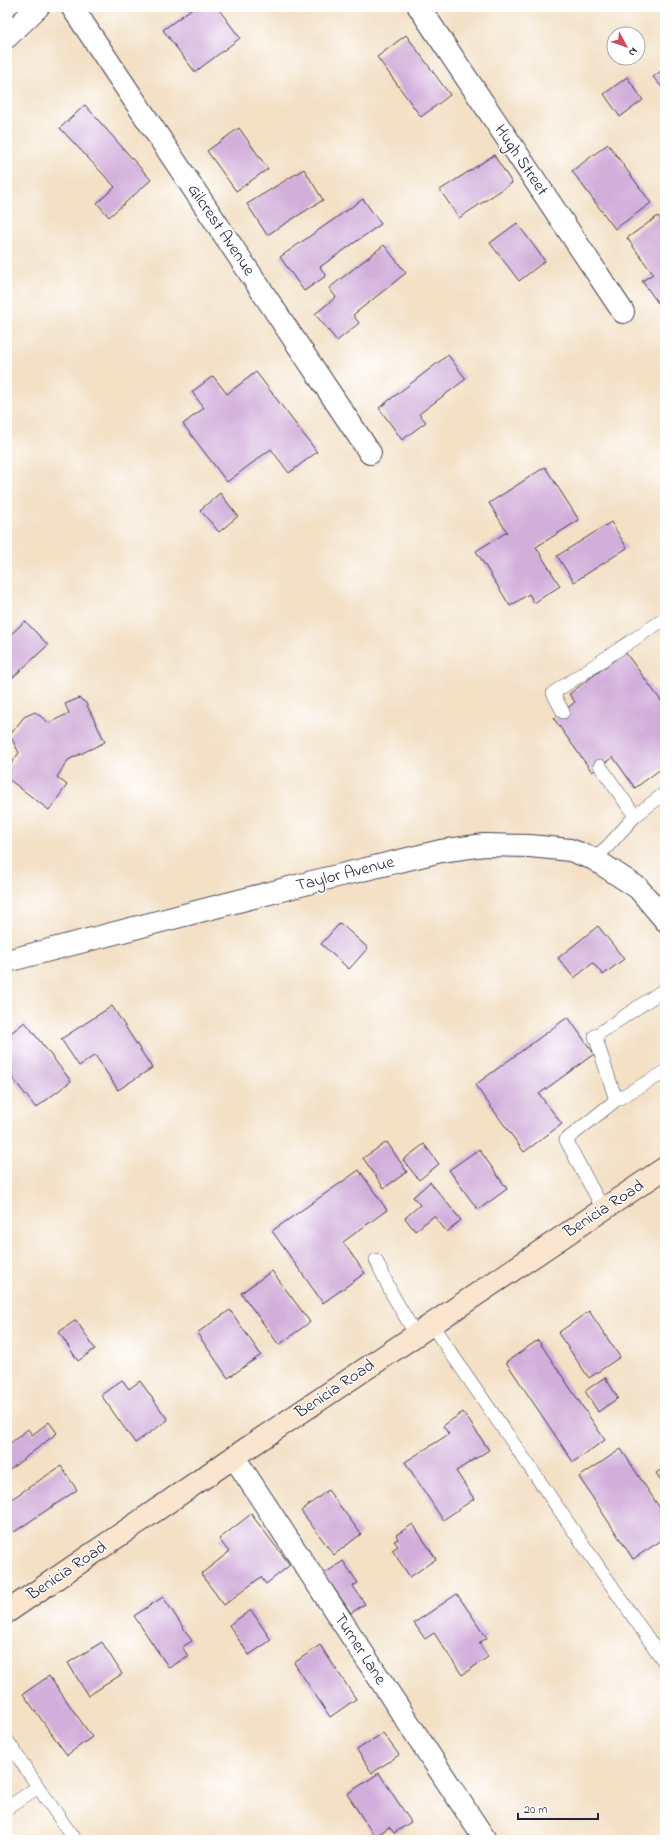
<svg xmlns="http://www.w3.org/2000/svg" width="672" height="1847" viewBox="0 0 672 1847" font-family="'Indie Flower',sans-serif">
	<rect width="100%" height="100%" fill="#fff"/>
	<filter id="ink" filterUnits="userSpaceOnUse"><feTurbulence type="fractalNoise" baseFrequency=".025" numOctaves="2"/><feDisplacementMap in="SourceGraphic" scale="8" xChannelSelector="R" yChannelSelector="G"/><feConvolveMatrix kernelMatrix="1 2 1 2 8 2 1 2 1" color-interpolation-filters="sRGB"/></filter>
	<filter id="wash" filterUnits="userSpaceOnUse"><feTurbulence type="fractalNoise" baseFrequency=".012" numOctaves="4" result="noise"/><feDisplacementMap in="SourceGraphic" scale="16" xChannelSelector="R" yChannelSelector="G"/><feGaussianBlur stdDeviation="0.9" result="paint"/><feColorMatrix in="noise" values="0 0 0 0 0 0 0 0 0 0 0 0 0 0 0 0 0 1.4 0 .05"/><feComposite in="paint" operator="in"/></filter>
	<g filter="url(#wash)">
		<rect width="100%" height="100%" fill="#f3e0c5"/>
		<g id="blocks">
			<!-- building -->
			<g fill="#d2aeda">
				<polygon points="194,7 217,7 240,38 195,72 163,30"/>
				<polygon points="406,35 450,95 421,117 377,57"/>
				<polygon points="665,68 665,91 653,77"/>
				<polygon points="627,77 643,100 620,117 604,94"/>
				<polygon points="85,105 151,180 109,217 97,203 115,187 60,128"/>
				<polygon points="239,128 268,169 236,191 207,151"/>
				<polygon points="608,144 651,203 615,229 572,171"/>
				<polygon points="494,155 512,183 459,218 440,190"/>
				<polygon points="304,169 323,200 267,235 247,204"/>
				<polygon points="363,199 381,224 320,267 326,276 304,291 280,257"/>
				<polygon points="658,216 665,226 665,298 658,303 642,281 653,274 627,238"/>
				<polygon points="517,223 545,261 519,281 490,243"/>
				<polygon points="384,245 406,273 353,315 359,323 337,341 315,314 336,297 329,288"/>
				<polygon points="448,355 466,379 419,414 426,422 402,440 379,408"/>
				<polygon points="256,372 317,452 289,473 271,449 227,482 183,424 204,408 192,392 213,376 227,394"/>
				<polygon points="545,467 579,520 536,547 560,586 534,603 529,594 510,606 476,551 507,532 489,503"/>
				<polygon points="220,493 238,516 219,532 200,510"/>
				<polygon points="611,522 627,548 574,582 557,556"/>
				<polygon points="25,621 48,645 9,681 7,678 7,638"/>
				<polygon points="625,652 665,706 665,766 635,788 613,757 592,772 554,719 575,702 569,694"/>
				<polygon points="79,698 86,703 105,742 68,760 57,777 67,785 49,810 7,778 7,769 19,753 10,735 24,717 35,712 49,723 69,713 65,704"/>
				<polygon points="340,923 368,948 349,969 321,944"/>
				<polygon points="598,926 624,959 603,975 593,963 574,978 558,958"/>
				<polygon points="112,1006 152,1068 118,1090 95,1055 79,1066 61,1039"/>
				<polygon points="568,1017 594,1054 539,1094 562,1124 524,1152 475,1085"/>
				<polygon points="25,1022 71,1081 36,1108 7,1071 7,1036"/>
				<polygon points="387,1142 407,1172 384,1188 363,1158"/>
				<polygon points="424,1144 439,1164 419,1180 403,1160"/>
				<polygon points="479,1149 507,1189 478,1210 449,1170"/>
				<polygon points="359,1170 387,1210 343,1242 365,1273 323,1303 272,1231"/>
				<polygon points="430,1182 461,1220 447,1232 434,1216 415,1231 405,1218 420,1205 413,1197"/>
				<polygon points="272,1271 310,1322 279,1345 241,1293"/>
				<polygon points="230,1310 261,1355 228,1378 197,1333"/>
				<polygon points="589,1311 620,1357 589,1378 558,1333"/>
				<polygon points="76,1320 95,1349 78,1361 59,1332"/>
				<polygon points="538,1340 605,1440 573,1462 506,1362"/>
				<polygon points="605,1377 618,1398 598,1412 585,1391"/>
				<polygon points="122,1380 129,1389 140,1381 168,1420 135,1443 101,1395"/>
				<polygon points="463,1412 489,1450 456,1471 474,1499 443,1520 405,1462 449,1434 443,1426"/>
				<polygon points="49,1422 57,1433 7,1472 7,1446 28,1429 32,1435"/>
				<polygon points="621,1449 665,1516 665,1538 633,1559 579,1477"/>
				<polygon points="61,1466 77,1490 14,1532 7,1521 7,1502"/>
				<polygon points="665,1467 665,1486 656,1473"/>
				<polygon points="328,1490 361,1534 334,1555 301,1511"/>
				<polygon points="251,1514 290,1565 266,1584 261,1577 224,1605 201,1574 229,1552 219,1539"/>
				<polygon points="413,1524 436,1559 410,1577 392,1550 398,1546 394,1541 398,1539 396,1535"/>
				<polygon points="343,1561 358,1583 353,1586 365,1604 351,1613 324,1574"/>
				<polygon points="457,1594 487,1638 479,1643 488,1657 462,1675 434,1633 425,1639 414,1623"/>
				<polygon points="163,1597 192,1641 182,1647 188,1656 169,1668 134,1616"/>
				<polygon points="251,1610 271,1640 249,1655 229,1625"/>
				<polygon points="102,1642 122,1674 88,1696 68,1663"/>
				<polygon points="320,1645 356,1699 330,1717 294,1663"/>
				<polygon points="49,1676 92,1737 67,1755 23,1694"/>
				<polygon points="383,1733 399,1755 372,1773 357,1750"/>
				<polygon points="379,1773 411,1822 394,1833 389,1827 375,1837 347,1794"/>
			</g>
		</g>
	</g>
	<g filter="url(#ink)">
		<use href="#blocks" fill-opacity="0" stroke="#413e50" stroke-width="1"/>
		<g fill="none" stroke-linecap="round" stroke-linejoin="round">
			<!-- service casing -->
			<g stroke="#413e50" stroke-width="14">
				<g id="service">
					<polyline points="563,712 553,693 663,620 665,624"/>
					<polyline points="600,766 635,816"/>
					<polyline points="594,859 608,846 635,816 665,793"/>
					<polyline points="665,989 595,1036 616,1100 665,1072"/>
					<polyline points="603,1209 566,1140 616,1100"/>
					<polyline points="376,1260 392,1294 416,1335"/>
					<polyline points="431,1324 665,1663"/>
					<polyline points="7,1740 38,1787 7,1808"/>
					<polyline points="38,1787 75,1840"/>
				</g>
			</g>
			<!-- minor casing -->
			<g stroke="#413e50" stroke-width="24">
				<g id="minor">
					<polyline points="72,7 370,453"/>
					<polyline points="419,7 623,312"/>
					<polyline points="7,37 38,7"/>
					<polyline points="7,961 312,882 441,851 484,845 530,846 570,850 594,859 638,888 665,920"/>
					<polyline points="234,1457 484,1838 480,1840"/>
				</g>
			</g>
			<!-- secondary casing -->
			<g stroke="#413e50" stroke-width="24">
				<polyline id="secondary" points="7,1612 234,1457 665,1168"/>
			</g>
			<!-- service -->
			<use href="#service" stroke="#fff" stroke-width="13"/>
			<!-- minor -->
			<use href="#minor" stroke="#fff" stroke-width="22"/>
			<!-- secondary -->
			<use href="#secondary" stroke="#fbe5cf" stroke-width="22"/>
		</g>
	</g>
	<g text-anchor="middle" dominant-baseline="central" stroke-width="3" stroke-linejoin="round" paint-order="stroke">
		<!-- street labels -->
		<g font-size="17" fill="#22223b" stroke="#fff">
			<text transform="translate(521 160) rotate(56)">Hugh Street</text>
			<text transform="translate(221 230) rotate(56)">Gilcrest Avenue</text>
			<text transform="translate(345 874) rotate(-14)">Taylor Avenue</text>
			<text transform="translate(604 1209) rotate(-33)">Benicia Road</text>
			<text transform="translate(335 1389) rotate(-34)">Benicia Road</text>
			<text transform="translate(67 1571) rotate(-34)">Benicia Road</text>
			<text transform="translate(360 1649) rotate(57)">Turner Lane</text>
		</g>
	</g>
	<!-- margin -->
	<rect width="672" height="1847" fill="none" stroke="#fff" stroke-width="24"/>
	<!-- north arrow -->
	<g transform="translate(626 46) rotate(130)"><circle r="19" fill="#ffffff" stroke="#a7a7b1"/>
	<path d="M0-3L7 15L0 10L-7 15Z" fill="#d1495b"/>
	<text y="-6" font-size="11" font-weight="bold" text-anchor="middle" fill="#22223b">N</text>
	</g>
	<!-- scale -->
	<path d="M518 1813v6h80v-6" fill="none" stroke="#22223b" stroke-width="2"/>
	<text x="524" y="1813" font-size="12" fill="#22223b" stroke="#ffffff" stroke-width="3" paint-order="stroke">20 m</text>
</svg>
